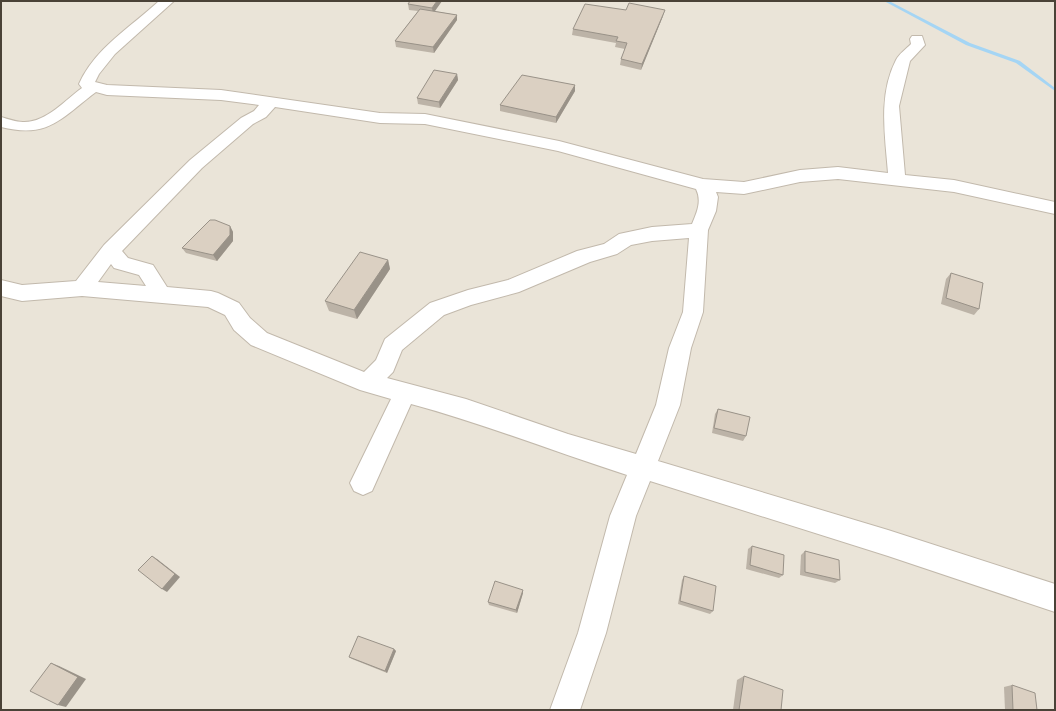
<svg xmlns="http://www.w3.org/2000/svg" width="1056" height="711" viewBox="0 0 1056 711" font-family="Commissioner,sans-serif">
	<rect width="100%" height="100%" fill="#f5f2ea"/>
	<!-- residential -->
	<rect fill="#eae4d8" x="1" y="1" width="1054" height="709"/>
	<g fill="none" stroke-linecap="round" stroke-linejoin="round">
		<!-- stream -->
		<polygon fill="#a5d5f4" fill-rule="evenodd" points="884,1 889,1 970,43 1020,61 1055,88 1055,91 1016,63 966,45"/>
		<!-- street casing -->
		<g stroke="#c2b9ac" stroke-width="2">
			<path id="street" d="M159,1H174L115,54L99,74L95,82L107,85L221,90L380,113L425,114L559,141L703,179L744,182L800,170L838,167L888,173C885,135 878,95 896,60C899,54 906,49 911,44L910,39L912,36H922L925,45L910,61L899,106L905,175L954,180L1055,202V214L954,192L838,179L800,182L744,194L716,192L718,197L716,211L708,230L703,312L691,348L680,405L658,461L888,530L1055,584V612L888,556L650,481L636,516L606,633L580,710H550L578,633L610,516L627,475C555,452 485,424 411,404L372,491L363,495L354,491L350,483L391,399L360,390L251,345L234,330L225,315L208,307L82,296L22,301L1,296V280L22,285L76,281L104,245L190,160L241,118L254,111L259,105L221,100L107,95L96,92C61,118 49,139 1,127V117C8,119 16,122 23,122C46,123 65,100 82,88L79,84C95,48 131,27 159,1ZM275,107L380,123L425,124L558,151L696,189C702,201 697,212 692,224L652,227L619,234L604,244L577,251L508,280L468,290L430,303L385,339L376,360L364,372L267,333L250,318L239,303L218,293L211,291L167,287L153,265L128,258L122,251L202,168L253,124L266,117ZM689,238L683,312L669,348L656,405L636,454L568,434L466,399L387,378L393,372L402,350L444,315L471,305L519,292L590,262L617,254L631,245L652,241ZM111,264L114,268L139,275L146,286L98,282Z"/>
		</g>
		<!-- street -->
		<use href="#street" fill="#fff" fill-rule="evenodd"/>
	</g>
	<!-- wall -->
	<g fill="#bcb3a7">
		<polygon points="442,1 434,11 457,15 457,20 434,53 396,47 395,41 418,11 409,10 408,4"/>
		<polygon points="663,16 641,70 620,65 621,59 625,49 615,47 616,43 572,35 573,29"/>
		<polygon points="457,74 458,80 440,108 418,104 417,98"/>
		<polygon points="575,85 575,91 556,123 500,111 500,105"/>
		<polygon points="230,226 233,232 233,241 217,261 186,253 182,248"/>
		<polygon points="388,260 390,269 357,319 329,311 325,301"/>
		<polygon points="951,273 979,309 974,315 941,304 946,279"/>
		<polygon points="718,409 746,436 743,441 712,433 715,414"/>
		<polygon points="752,546 783,575 779,578 746,569 748,549"/>
		<polygon points="805,551 840,580 835,583 800,575 801,555"/>
		<polygon points="684,576 713,611 710,614 678,604 682,580"/>
		<polygon points="523,590 523,593 517,613 489,605 488,602"/>
		<polygon points="394,649 396,651 387,673 352,659 349,657"/>
		<polygon points="744,676 781,710 733,710 737,680"/>
		<polygon points="1012,685 1037,710 1005,710 1004,687"/>
	</g>
	<!-- shaded-wall -->
	<g fill="#999288">
		<polygon points="437,1 442,1 433,14 432,8"/>
		<polygon points="665,10 663,16 641,70 642,64"/>
		<polygon points="457,15 457,20 434,53 433,47"/>
		<polygon points="457,74 458,80 440,108 439,102"/>
		<polygon points="575,85 575,91 556,123 556,117"/>
		<polygon points="230,226 233,232 233,241 217,261 213,255"/>
		<polygon points="388,260 390,269 357,319 354,310"/>
		<polygon points="152,556 157,559 180,577 167,592 162,589"/>
		<polygon points="523,590 523,593 517,613 516,610"/>
		<polygon points="394,649 396,651 387,673 385,671"/>
		<polygon points="51,663 59,666 86,679 66,707 58,705"/>
	</g>
	<!-- building -->
	<g fill="#dbd0c2" stroke="#999288">
		<polygon points="410,1 437,1 432,8 408,4"/>
		<polygon points="629,3 665,10 642,64 621,59 627,43 616,41 618,37 573,29 585,4 626,10"/>
		<polygon points="420,9 457,15 433,47 395,41"/>
		<polygon points="434,70 457,74 439,102 417,98"/>
		<polygon points="522,75 575,85 556,117 500,105"/>
		<polygon points="210,220 215,220 230,226 230,235 213,255 182,248"/>
		<polygon points="360,252 388,260 354,310 325,301"/>
		<polygon points="951,273 983,283 979,309 946,298"/>
		<polygon points="718,409 750,417 746,436 714,428"/>
		<polygon points="752,546 784,555 783,575 750,565"/>
		<polygon points="805,551 839,560 840,580 805,572"/>
		<polygon points="152,556 175,574 162,589 138,570"/>
		<polygon points="684,576 716,586 713,611 680,601"/>
		<polygon points="495,581 523,590 516,610 488,602"/>
		<polygon points="358,636 394,649 385,671 349,657"/>
		<polygon points="51,663 78,677 58,705 30,691"/>
		<polygon points="744,676 783,690 781,710 739,710"/>
		<polygon points="1012,685 1035,693 1037,710 1013,710"/>
	</g>
	<!-- border -->
	<rect width="1056" height="711" fill="none" stroke="#4a4237" stroke-width="4"/>
</svg>
